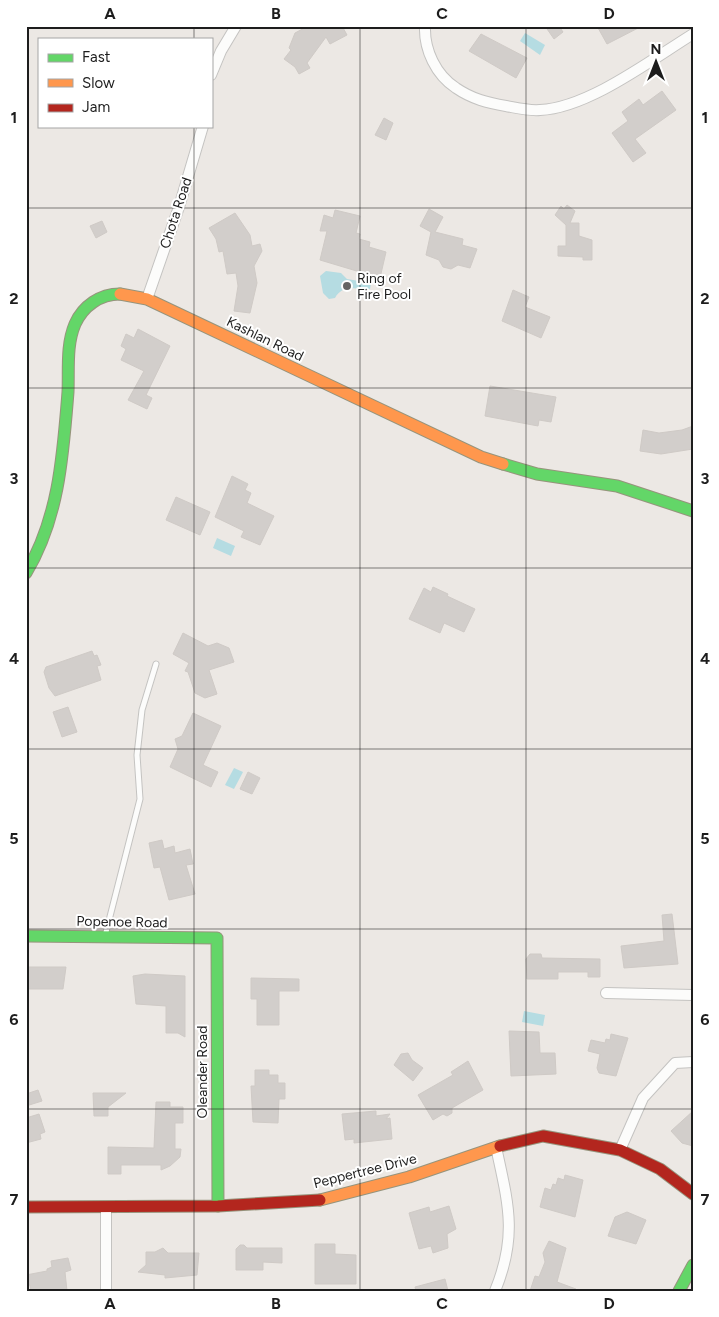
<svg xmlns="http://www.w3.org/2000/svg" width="719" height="1317" viewBox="0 0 719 1317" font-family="Figtree,sans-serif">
	<rect width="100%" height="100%" fill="#ece8e4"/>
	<!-- water -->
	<g fill="#b5dce2">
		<polygon points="525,33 545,45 540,55 520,41"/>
		<path d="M326,271L341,273L347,279L371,283L370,289C356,289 342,284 335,298L329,299L323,293L320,276Z"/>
		<polygon points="217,538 235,546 231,556 213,548"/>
		<polygon points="234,768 243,772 234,789 225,785"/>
		<polygon points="524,1011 545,1015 543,1026 522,1022"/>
	</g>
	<!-- building -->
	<g fill="#d2cecb" stroke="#cfcac6">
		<polygon points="308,26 342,26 347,35 330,44 326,37 307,63 310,68 299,74 295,67 284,59 291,50 289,48 295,33"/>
		<polygon points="545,26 559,26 563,32 554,39"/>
		<polygon points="597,26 642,26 607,44"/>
		<polygon points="481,34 527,58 516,78 469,51"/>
		<polygon points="662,91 676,110 635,139 646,153 633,162 612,133 628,121 622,112 639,99 643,105"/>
		<polygon points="384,118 393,123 386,140 375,135"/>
		<polygon points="567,205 575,211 570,223 579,223 579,236 592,240 592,260 583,260 583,257 558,256 558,246 566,246 566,225 555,215 561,206 564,209"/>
		<polygon points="429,209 443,217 435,232 463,239 462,245 477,249 470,268 458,265 451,269 443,267 439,260 426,255 431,232 420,226"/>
		<polygon points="335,210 360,216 356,233 360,234 359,239 370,242 369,247 386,252 380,278 320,260 327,231 320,231 324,215 333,218"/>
		<polygon points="235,213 250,235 252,246 260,244 262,251 254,266 257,283 250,313 234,311 238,286 236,273 227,274 223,251 219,252 216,239 209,228"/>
		<polygon points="102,221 107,232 96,238 90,226"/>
		<polygon points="513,290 529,297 525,307 550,317 541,338 502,321"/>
		<polygon points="138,329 170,346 146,395 152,398 147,409 128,400 144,371 121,360 126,349 121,346 126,334 134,338"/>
		<polygon points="490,386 556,397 551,422 539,420 538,426 485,416"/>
		<polygon points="693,426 693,449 661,454 640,451 643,430 659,433 682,430"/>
		<polygon points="232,476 248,484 245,490 251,493 247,503 274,516 260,545 241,537 244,531 215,517"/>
		<polygon points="176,497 210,512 200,535 166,520"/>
		<polygon points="433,587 448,594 447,596 475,609 464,632 444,623 440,633 409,619 424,588 431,592"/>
		<polygon points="183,633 208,646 217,643 229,648 234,662 209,670 217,694 205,698 195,693 188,672 185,671 189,663 173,654"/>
		<polygon points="92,651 94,656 97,655 101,665 97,666 101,680 55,696 49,688 44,672 46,667"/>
		<polygon points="68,707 77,732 62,737 53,712"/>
		<polygon points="193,713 221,726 203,765 218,772 211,787 170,767 178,749 175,739 182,736"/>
		<polygon points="248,772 260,778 252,794 240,789"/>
		<polygon points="162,840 164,849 174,846 175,853 190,849 193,864 186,865 195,894 169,900 160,867 154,868 149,843"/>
		<polygon points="672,914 678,964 624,968 621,946 664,941 662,915"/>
		<polygon points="530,954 541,954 542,958 600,959 600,977 588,977 588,972 558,972 558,979 527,979 526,959"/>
		<polygon points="26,967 66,967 63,989 26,989"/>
		<polygon points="145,974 185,976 185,1037 178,1033 166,1033 166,1006 136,1004 133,976"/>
		<polygon points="251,978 299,979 299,991 279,991 279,1025 257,1025 257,999 251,999"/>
		<polygon points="509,1031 539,1032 540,1053 555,1053 556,1074 511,1076"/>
		<polygon points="611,1034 628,1038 616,1076 599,1073 597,1068 600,1054 588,1051 591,1040 605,1043 606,1039 610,1040"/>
		<polygon points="408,1053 412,1060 423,1068 413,1081 394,1065 401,1054"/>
		<polygon points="468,1061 483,1090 452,1108 452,1113 447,1116 443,1114 433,1120 418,1095 453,1075 451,1072"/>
		<polygon points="255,1070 269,1070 269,1075 278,1075 278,1083 285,1083 285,1099 279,1099 278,1123 253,1122 251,1086 255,1086"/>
		<polygon points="38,1090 42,1101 26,1106 26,1094"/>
		<polygon points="93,1093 126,1093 108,1107 108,1116 94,1116"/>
		<polygon points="156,1102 170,1102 170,1107 183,1107 183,1123 175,1123 175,1149 181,1149 180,1157 170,1166 161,1170 161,1165 121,1165 121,1174 108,1174 108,1147 154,1148"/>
		<polygon points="376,1111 376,1116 390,1114 386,1119 390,1118 392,1139 354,1143 354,1139 345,1140 342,1114"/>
		<polygon points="693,1111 693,1146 682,1143 671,1131"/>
		<polygon points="39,1114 45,1132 40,1134 41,1139 26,1143 26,1118"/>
		<polygon points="565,1175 583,1180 575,1217 540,1207 545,1188 551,1190 553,1184 556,1185 558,1178 564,1180"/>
		<polygon points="449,1206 456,1229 447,1234 448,1248 433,1253 431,1246 419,1249 409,1213 429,1207 430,1212"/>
		<polygon points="627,1212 646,1220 636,1244 608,1236 615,1217"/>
		<polygon points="549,1241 566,1248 557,1282 576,1289 575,1291 530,1291 535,1276 539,1277 545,1262 543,1253"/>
		<polygon points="315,1244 335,1244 335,1254 356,1255 356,1284 315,1284"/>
		<polygon points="240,1245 244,1245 247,1248 282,1248 282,1263 263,1262 263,1270 236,1270 236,1249"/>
		<polygon points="163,1248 168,1253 199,1253 197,1275 165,1278 165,1275 138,1272 146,1265 146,1252 155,1252"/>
		<polygon points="68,1258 71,1270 65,1272 67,1291 31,1291 30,1285 26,1286 26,1275 47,1271 47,1269 52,1267 51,1261"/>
		<polygon points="445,1279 448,1291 416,1291 415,1287"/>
	</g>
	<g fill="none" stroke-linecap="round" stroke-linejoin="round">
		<!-- lane casing -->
		<g stroke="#c4c3c1" stroke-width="7">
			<polyline id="lane" points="105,936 140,799 137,755 142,710 156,664"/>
		</g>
		<!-- street casing -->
		<g stroke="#c4c3c1" stroke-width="12">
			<g id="street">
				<path d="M425,26C424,50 436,75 456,88C472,99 488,103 506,106C517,108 528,111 540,110C588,108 651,60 693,34"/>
				<polyline points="211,75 221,51 236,26"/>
				<polyline points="147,299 179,207 203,126"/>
				<polyline points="606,993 693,995"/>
				<polyline points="620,1150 643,1098 675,1063 693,1062"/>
				<polyline points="106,1291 106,1208"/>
				<path d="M495,1291C518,1235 508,1203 496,1147"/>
			</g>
		</g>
		<!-- fast casing -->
		<g stroke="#96947c" stroke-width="13">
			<g id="fast">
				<polyline points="503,464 537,474 617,486 693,511"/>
				<path d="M26,573C59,518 63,455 68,392C69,370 66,345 75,324C83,306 100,294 120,294"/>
				<polyline points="26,936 217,938 218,1206"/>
				<polyline points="679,1291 693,1265"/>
			</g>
		</g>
		<!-- slow casing -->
		<g stroke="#96947c" stroke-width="13">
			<g id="slow">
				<polyline points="120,294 147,299 481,457 503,464"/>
				<polyline points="320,1200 409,1177 500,1146"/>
			</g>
		</g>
		<!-- jam casing -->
		<g stroke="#96947c" stroke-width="13">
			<g id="jam">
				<polyline points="500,1146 543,1136 620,1150 660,1169 693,1194"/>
				<polyline points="26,1207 218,1206 320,1200"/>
			</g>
		</g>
		<!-- lane -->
		<use href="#lane" stroke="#fcfcfb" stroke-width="5"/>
		<!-- street -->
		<use href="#street" stroke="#fcfcfb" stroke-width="10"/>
		<!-- fast -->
		<use href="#fast" stroke="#63d668" stroke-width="11"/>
		<!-- slow -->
		<use href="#slow" stroke="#ff974d" stroke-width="11"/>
		<!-- jam -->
		<use href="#jam" stroke="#b3261e" stroke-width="11"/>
	</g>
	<!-- grid -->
	<path fill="none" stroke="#1d1d1d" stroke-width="1" stroke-opacity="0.55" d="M194,26V39M360,26V1291M526,26V1291M194,126V1291M26,208H693M26,388H693M26,568H693M26,749H693M26,929H693M26,1109H693"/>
	<!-- markers -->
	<circle fill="#656463" stroke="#fff" stroke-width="2" cx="347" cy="286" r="5"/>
	<g text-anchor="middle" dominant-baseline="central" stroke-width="4" stroke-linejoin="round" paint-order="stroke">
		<!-- street labels -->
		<g font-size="14" fill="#1d1d1d" stroke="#fff">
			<text transform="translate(176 213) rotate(-72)">Chota Road</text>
			<text transform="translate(265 339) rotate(26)">Kashlan Road</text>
			<text transform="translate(122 922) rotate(1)">Popenoe Road</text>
			<text transform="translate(202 1072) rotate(-90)">Oleander Road</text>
			<text transform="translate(365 1171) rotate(-14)">Peppertree Drive</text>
		</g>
		<!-- poi labels -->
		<g font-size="14" fill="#1d1d1d" stroke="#fff" text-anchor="start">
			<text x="357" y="278">Ring of<tspan x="357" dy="16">Fire Pool</tspan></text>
		</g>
	</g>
	<!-- border -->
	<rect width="719" height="1317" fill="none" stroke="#ffffff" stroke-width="55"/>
	<!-- legend -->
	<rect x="38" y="38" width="175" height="90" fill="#ffffff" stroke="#a5a5a5"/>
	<rect x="48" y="54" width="25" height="8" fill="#63d668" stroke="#a5a5a5"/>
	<text x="82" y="62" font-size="15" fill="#1d1d1d">Fast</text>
	<rect x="48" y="79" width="25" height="8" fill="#ff974d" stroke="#a5a5a5"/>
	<text x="82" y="88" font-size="15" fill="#1d1d1d">Slow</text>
	<rect x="48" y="104" width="25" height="8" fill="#b3261e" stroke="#a5a5a5"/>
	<text x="82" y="112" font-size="15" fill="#1d1d1d">Jam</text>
	<!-- north arrow -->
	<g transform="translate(656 62)" stroke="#ffffff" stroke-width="4" paint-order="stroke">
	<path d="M0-4L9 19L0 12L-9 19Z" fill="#1d1d1d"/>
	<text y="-8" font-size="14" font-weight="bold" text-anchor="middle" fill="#1d1d1d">N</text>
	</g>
	<rect x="28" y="28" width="664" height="1262" fill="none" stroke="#1d1d1d" stroke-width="2"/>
	<g font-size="16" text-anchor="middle" font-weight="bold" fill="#1d1d1d">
		<text x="110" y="19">A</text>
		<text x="276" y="19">B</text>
		<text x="442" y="19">C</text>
		<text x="609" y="19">D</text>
		<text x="14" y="123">1</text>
		<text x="705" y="123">1</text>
		<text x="14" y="304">2</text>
		<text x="705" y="304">2</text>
		<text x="14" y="484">3</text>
		<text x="705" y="484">3</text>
		<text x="14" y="664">4</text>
		<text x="705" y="664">4</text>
		<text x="14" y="844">5</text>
		<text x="705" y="844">5</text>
		<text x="14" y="1025">6</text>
		<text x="705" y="1025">6</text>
		<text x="14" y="1205">7</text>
		<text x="705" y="1205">7</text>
		<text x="110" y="1309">A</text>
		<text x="276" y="1309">B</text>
		<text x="442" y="1309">C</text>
		<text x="609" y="1309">D</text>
	</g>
</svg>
